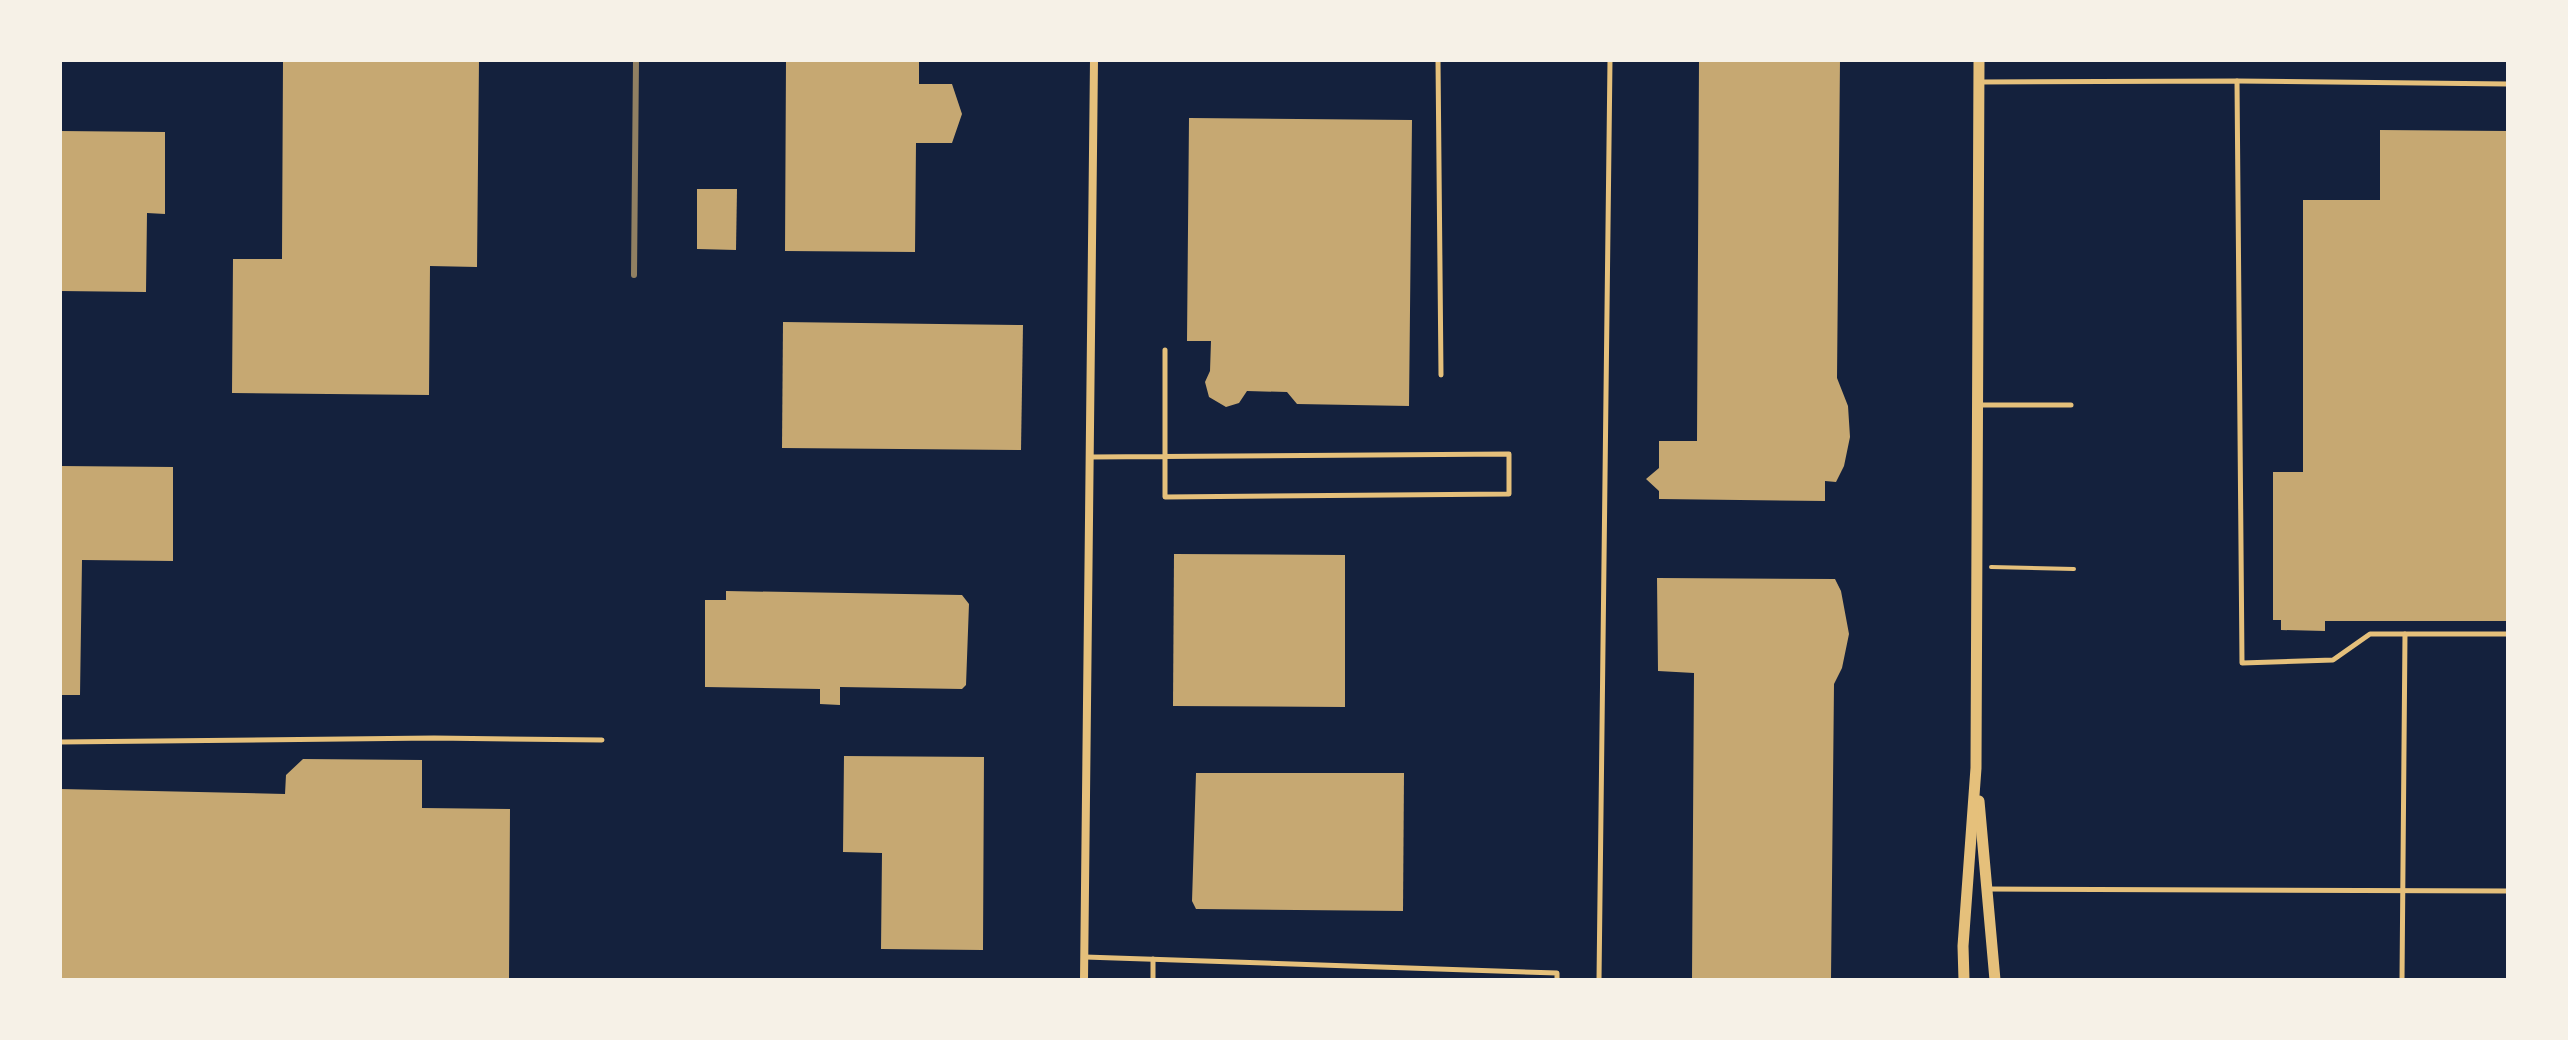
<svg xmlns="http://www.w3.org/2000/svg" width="2568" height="1040" viewBox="0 0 2568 1040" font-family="Lato,sans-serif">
	<rect width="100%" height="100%" fill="#14213d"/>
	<!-- building -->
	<g fill="#c6a872">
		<polygon points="283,60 479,60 477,267 430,266 429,395 232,393 233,259 282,259"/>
		<polygon points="786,60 919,60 919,84 952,84 962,114 952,143 916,143 915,252 785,251"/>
		<polygon points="1699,60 1840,60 1837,378 1848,406 1850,437 1844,466 1836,482 1825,481 1825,501 1659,499 1659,491 1646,479 1659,468 1659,441 1697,441"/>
		<polygon points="1189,118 1412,120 1409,406 1297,404 1287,392 1247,391 1239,403 1226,407 1209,397 1205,382 1210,371 1211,341 1187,341"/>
		<polygon points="2380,130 2508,131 2508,621 2325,621 2325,631 2281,630 2281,620 2273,620 2273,472 2303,472 2303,200 2380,200"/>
		<polygon points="60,131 165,132 165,214 147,213 146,292 60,291"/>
		<polygon points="697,189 737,189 736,250 697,249"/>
		<polygon points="783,322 1023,325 1021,450 782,448"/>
		<polygon points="60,466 173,467 173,561 82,560 80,695 60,695"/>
		<polygon points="1174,554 1345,555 1345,707 1173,706"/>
		<polygon points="1657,578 1835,579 1841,591 1849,634 1842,668 1834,684 1831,980 1692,980 1694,673 1658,671"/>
		<polygon points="726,591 962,595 969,604 966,685 962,689 840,687 840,705 820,704 820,689 705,687 705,600 726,600"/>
		<polygon points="844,756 984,757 983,950 881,949 882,853 843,852"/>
		<polygon points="303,759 422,760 422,808 510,809 509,980 60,980 60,789 285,794 286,775"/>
		<polygon points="1196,773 1404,773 1403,911 1196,909 1192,901"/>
	</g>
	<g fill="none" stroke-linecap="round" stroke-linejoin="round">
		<!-- path -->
		<polyline stroke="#e5c07b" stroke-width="4" points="1991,567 2074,569"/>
		<!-- service -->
		<g stroke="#e5c07b" stroke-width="5">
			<polyline points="1438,60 1441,375"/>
			<polyline points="2237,81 2508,84"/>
			<polyline points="1980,82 2237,81 2242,663 2333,660 2370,634 2508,634"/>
			<polyline points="1978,405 2071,405"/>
			<polyline points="1090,457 1509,454 1509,494 1165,497 1165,350"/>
			<polyline points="60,742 434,738 602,740"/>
			<polyline points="1988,889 2508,891"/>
			<polyline points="1085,957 1557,973 1557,980"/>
			<polyline points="1153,959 1153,980"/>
			<polyline points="1599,980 1610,60"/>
			<polyline points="2402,980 2405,634"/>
		</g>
		<!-- minor -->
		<polyline stroke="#e5c07b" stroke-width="8" points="1084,980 1094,60"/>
		<!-- tertiary -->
		<g stroke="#e5c07b" stroke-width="11">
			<polyline points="1979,801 1995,980"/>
			<polyline points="1964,980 1963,946 1976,768 1979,60"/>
		</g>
		<!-- rail -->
		<polyline stroke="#918062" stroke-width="6" points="634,275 636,60"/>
	</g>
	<!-- border -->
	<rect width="2568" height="1040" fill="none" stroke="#f6f1e7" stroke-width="124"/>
</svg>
